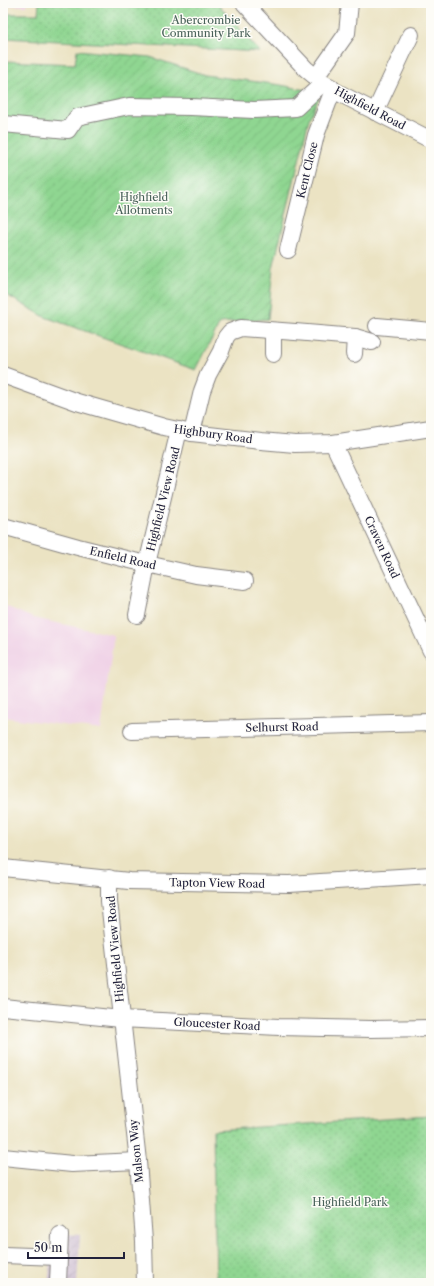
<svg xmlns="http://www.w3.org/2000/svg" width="434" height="1286" viewBox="0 0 434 1286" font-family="'Libre Caslon Text',serif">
	<defs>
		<pattern id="industrial-furrows" width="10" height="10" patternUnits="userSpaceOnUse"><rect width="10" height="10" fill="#cdbed2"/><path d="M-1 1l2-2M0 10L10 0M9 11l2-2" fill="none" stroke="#b0a3b5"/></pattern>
		<pattern id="park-dots" width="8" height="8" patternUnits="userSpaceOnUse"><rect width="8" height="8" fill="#8fd691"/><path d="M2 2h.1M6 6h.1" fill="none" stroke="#7bb77e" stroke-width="1.8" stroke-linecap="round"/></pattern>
		<pattern id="garden-furrows" width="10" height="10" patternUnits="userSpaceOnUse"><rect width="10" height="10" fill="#8fd691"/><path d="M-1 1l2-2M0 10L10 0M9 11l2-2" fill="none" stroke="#7bb77e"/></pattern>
	</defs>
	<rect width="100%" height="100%" fill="#fdfcf7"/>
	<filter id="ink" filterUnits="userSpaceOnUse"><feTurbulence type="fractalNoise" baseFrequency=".025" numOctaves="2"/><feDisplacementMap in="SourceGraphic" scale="8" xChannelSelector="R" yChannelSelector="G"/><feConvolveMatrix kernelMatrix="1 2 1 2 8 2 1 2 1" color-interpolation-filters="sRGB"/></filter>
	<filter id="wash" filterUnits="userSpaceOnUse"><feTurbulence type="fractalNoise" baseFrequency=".012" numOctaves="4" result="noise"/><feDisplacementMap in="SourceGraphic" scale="16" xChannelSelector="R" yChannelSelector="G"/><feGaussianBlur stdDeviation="0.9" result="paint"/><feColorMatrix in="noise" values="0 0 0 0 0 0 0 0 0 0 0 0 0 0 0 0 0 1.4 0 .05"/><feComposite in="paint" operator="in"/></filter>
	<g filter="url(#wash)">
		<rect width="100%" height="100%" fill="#ebe3c3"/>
		<!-- built -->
		<g fill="#efd0e6">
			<polygon points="3,3 27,3 26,6 3,5"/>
			<polygon points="3,605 33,618 114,635 101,730 3,717"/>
		</g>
		<!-- industrial -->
		<polygon fill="url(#industrial-furrows)" points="51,1233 80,1235 77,1283 49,1283"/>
		<!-- park -->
		<g fill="url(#park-dots)" stroke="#587c66">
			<polygon points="39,3 217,3 260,52 3,38 3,14 38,14"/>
			<polygon points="431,1116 431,1283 216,1283 213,1130"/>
		</g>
		<!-- garden -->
		<polygon fill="url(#garden-furrows)" stroke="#587c66" points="77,50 150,57 205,75 281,85 321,93 309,119 273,268 268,319 220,323 196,370 45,317 3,293 3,61 75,64"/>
	</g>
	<g filter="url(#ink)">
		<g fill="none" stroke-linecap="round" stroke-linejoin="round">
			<!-- minor casing -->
			<g stroke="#86827f" stroke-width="18">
				<g id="minor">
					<polyline points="244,3 306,69 323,83 331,87 333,90 431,140"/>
					<polyline points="316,77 347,33 350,3"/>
					<polyline points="375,112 411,35"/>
					<polyline points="3,124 68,130 77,117 129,106 191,107 254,110 296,108 323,83"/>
					<polyline points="288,250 316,135 333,90"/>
					<polyline points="377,326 431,331"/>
					<polyline points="273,354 273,331"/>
					<polyline points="354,354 355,337"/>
					<polyline points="3,375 77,402 164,427 192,433 261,441 295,444 333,443 431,428"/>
					<polyline points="192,433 202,391 208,375 221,351 226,337 230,332 241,328 295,332 355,337 372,342"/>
					<polyline points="333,443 431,651"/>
					<polyline points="3,526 78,547 134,561 196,575 245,581"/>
					<polyline points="137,615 147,564 179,430"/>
					<polyline points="132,731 431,723"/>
					<polyline points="3,868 129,881 289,884 431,875"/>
					<polyline points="109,878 109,901 138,1161 144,1241 145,1283"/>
					<polyline points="3,1007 121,1019 279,1027 371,1029 431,1028"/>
					<polyline points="3,1157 72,1164 138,1161"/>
					<polyline points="3,1255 59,1257"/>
					<polyline points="58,1283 60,1235"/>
				</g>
			</g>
			<!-- minor -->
			<use href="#minor" stroke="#fff" stroke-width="16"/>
		</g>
	</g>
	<g text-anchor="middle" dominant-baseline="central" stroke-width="3" stroke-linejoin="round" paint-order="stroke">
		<!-- park labels -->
		<g font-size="11" fill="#486159" stroke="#fdfcf7">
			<text x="206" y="20">Abercrombie<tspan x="206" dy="13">Community Park</tspan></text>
			<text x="144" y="197">Highfield<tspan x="144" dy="13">Allotments</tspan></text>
			<text x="350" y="1202">Highfield Park</text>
		</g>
		<!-- street labels -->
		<g font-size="11" fill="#22223b" stroke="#fdfcf7">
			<text transform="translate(370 108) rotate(28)">Highfield Road</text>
			<text transform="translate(307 170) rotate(-76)">Kent Close</text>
			<text transform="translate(213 434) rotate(8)">Highbury Road</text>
			<text transform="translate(163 499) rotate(-76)">Highfield View Road</text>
			<text transform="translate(382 547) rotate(65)">Craven Road</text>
			<text transform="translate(123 558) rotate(13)">Enfield Road</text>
			<text transform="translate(282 727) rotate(-1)">Selhurst Road</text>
			<text transform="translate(217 883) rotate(1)">Tapton View Road</text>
			<text transform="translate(115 949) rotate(-95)">Highfield View Road</text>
			<text transform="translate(217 1024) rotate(3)">Gloucester Road</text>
			<text transform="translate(136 1151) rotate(-96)">Malson Way</text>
		</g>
	</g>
	<!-- margin -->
	<rect width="434" height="1286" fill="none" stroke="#fdfcf7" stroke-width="16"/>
	<!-- scale -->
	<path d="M28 1252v6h96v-6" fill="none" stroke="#22223b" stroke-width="2"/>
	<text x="34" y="1252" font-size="12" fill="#22223b" stroke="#fdfcf7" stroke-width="3" paint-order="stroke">50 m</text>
</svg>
